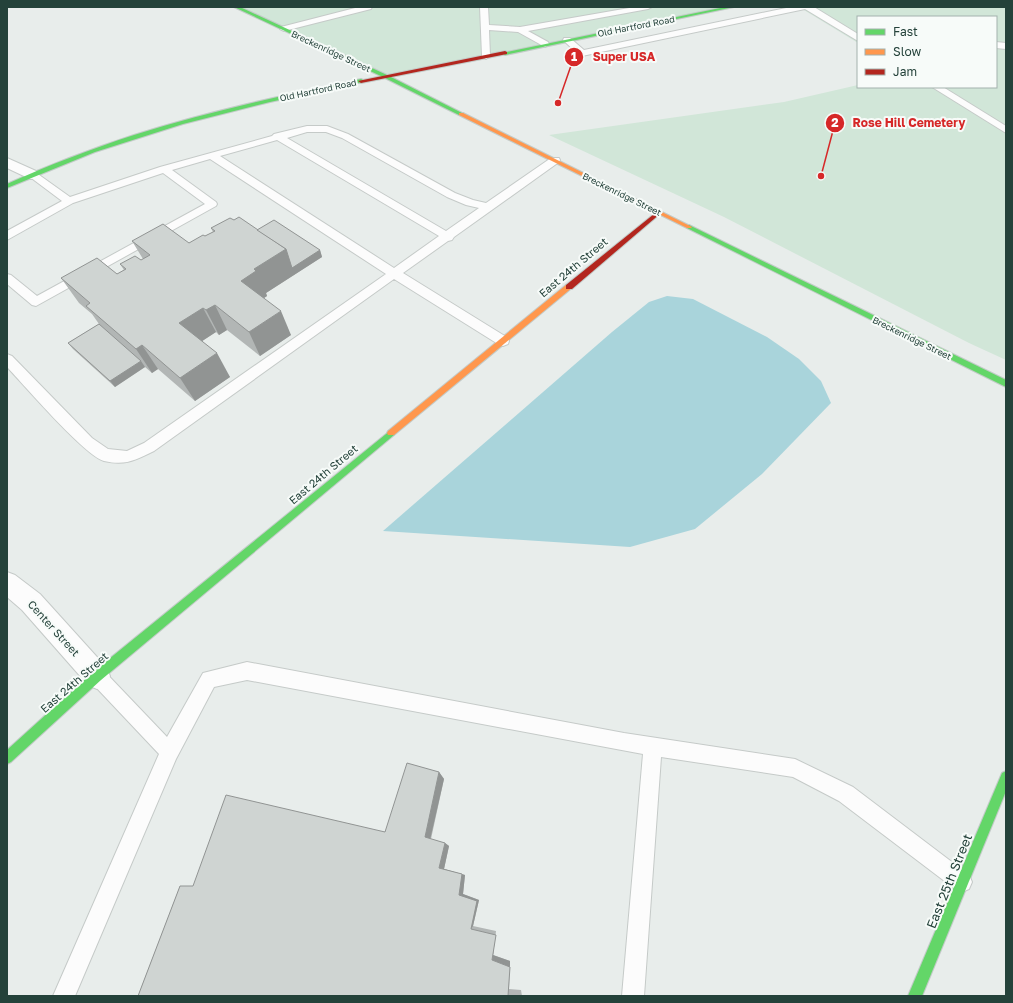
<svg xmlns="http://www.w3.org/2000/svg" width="1013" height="1003" viewBox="0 0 1013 1003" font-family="'Golos Text',sans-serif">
	<rect width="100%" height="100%" fill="#e8edeb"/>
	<!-- green -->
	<g fill="#d1e6d8">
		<polygon points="236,7 732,7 385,76"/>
		<polygon points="799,7 1006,7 1006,360 969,343 724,217 549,135 784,102 858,85 858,87 996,87 996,17 858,17 858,43"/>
	</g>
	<!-- water -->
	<polygon fill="#a9d4db" points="667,296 693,299 767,337 799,359 821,381 831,403 762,474 695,529 630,547 383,531 612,332 649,302"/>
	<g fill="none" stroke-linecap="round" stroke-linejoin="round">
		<!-- lane casing -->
		<g stroke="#c5cac8" stroke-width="2">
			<g id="lane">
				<polygon points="359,7 372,7 371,9 284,31 280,29 281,27"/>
				<polygon points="480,7 488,7 489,25 520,27 635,7 652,7 648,9 528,31 548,42 549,44 545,47 518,32 489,30 490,56 486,59 482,56"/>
				<polygon points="791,7 814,7 858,34 858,41 805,9 582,56 579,55 563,40 564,38 570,38 584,50"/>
				<polygon points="996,42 1006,43 1006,49 996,48"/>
				<polygon points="932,87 943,87 1006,126 1006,133"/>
				<path d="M307,126H327L348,134L455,193L473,200L486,203L551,158H559L560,160L559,162L454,237L452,240L448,241L403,273L508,338L509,341L508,344L503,346L498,344L394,279L154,451C135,460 126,466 104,461C85,456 24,385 7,367V354L12,356L92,438L108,449L127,451L144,443L386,274L210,159L172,170L216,202L217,204L216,206L36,306L32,305L7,284V274L11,275L37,296L205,204L163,173L73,203L7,240V231L62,201L26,174L31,171L35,172L70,197L160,167L272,136L274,134ZM307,132H326L342,138L447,197L466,205L479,208L446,231L287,138ZM277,140L439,236L394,268L220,156Z"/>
				<polygon points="247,662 624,733 795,759 853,787 969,875 972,882 969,889 962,892 955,889 839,801 793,777 661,757 644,996 622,996 643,754 247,680 214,687 176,759 75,996 53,996 159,754 91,682 88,676 91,670 97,667 103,670 167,737 203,673"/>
			</g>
		</g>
		<!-- street casing -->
		<g stroke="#c5cac8" stroke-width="2">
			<g id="street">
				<polygon points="7,158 36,171 39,174 36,177 31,179 26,177 7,168"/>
				<polygon points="7,572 15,575 40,594 106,667 110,676 106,685 97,689 88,685 22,610 7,597"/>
			</g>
		</g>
		<!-- fast casing -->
		<g stroke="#c3cbc8" stroke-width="2">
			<g id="fast">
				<polygon points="234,7 240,7 387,75 464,114 459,115 383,77"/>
				<polygon points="725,7 734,7 505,55 502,53"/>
				<path d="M361,79L363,80V82L270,102L183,124L95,152L7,188V184C49,165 91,149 134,135C209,111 285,95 361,79Z"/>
				<polygon points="689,225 1006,380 1006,387 687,228 687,226"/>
				<polygon points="391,430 394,431 395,433 394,435 101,680 11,762 7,764 7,750 93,672"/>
				<polygon points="1006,771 1006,791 922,996 908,996 1002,773"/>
			</g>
		</g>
		<!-- slow casing -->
		<g stroke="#c3cbc8" stroke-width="2">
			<g id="slow">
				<polygon points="459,113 463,113 692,227 691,228 687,228 459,115"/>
				<polygon points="566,285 572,285 573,287 394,435 388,435 387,433 388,431"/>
			</g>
		</g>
		<!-- jam casing -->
		<g stroke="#c3cbc8" stroke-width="2">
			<g id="jam">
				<polygon points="505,51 507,52 507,54 361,83 358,81"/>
				<polygon points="659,210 662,212 661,213 572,289 566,289 566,285"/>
			</g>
		</g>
		<!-- lane -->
		<use href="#lane" fill="#fcfcfc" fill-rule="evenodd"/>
		<!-- street -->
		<use href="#street" fill="#fcfcfc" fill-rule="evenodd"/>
		<!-- fast -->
		<use href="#fast" fill="#63d668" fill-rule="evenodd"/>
		<!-- slow -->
		<use href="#slow" fill="#ff974d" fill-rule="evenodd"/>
		<!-- jam -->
		<use href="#jam" fill="#b3261e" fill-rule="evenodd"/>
	</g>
	<!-- wall -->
	<g fill="#b2b6b5">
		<polygon points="234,220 257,230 320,250 322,257 266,293 267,296 264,298 291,335 260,356 227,330 219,335 216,332 202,341 230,377 195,401 158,369 152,373 145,367 115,387 73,349 68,343 99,324 92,314 79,303 61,278 117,274 124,270 120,264 141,260 143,259 132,241 189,243 205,236 213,232 211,228"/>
		<polygon points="439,772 444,779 431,839 445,843 449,846 444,869 465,875 463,894 479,900 473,926 496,931 493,955 510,961 509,989 521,990 522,996 138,996 180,886 194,886 385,832"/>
	</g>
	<!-- shaded-wall -->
	<g fill="#919493">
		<polygon points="286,249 320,250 322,257 266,293 267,296 252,306 241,281 254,269"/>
		<polygon points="215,305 227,330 219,335 206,310"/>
		<polygon points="203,308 216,332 193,347 179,323"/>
		<polygon points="281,311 291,335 260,356 249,332"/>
		<polygon points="142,345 158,369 152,373 136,349"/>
		<polygon points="217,353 230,377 195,401 180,378"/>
		<polygon points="141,361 145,367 115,387 110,381"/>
		<polygon points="439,772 444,779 430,840 425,837"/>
		<polygon points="445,843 449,846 444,869 465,875 463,894 479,900 473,926 471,929 459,895 439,868"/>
		<polygon points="496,931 493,955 510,961 510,967 492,960"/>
	</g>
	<!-- building -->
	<g fill="#cfd4d2" stroke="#919493">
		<polygon points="239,217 286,249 254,269 256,271 241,281 281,311 249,332 215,305 206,310 203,308 179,323 217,353 180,378 142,345 136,349 86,306 90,303 61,278 97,258 117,274 126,269 120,264 135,256 141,260 150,255 132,241 163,224 189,243 203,235 205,236 215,231 211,228 230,218 234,220"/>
		<polygon points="274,220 320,250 292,268 286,249 257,230"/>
		<polygon points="99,324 141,361 110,381 68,343"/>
		<polygon points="407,763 439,772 425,837 445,843 439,868 462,874 459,895 477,901 471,929 496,935 492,960 510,967 508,996 138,996 180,886 193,886 226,795 385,832"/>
	</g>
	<g text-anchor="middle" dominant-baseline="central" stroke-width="4" stroke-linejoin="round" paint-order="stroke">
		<!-- far-street labels -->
		<g font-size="9" fill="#24423a" stroke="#f7fbf9">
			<text transform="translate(636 26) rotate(-11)">Old Hartford Road</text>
			<text transform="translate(331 51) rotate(25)">Breckenridge Street</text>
			<text transform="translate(318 90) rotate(-12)">Old Hartford Road</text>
			<text transform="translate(622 194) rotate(26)">Breckenridge Street</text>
			<text transform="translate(912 338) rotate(26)">Breckenridge Street</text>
		</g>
		<!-- street labels -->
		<g font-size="11" fill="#24423a" stroke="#f7fbf9">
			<text transform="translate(573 267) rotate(-40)">East 24th Street</text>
			<text transform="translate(323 474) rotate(-40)">East 24th Street</text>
			<text transform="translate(54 628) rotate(48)">Center Street</text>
			<text transform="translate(74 682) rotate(-41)">East 24th Street</text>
		</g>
		<!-- near-street labels -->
		<g font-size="13" fill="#24423a" stroke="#f7fbf9">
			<text transform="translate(949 881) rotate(-68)">East 25th Street</text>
		</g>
	</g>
	<!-- callouts -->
	<path fill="none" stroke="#d62828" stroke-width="1.5" d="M558 103L574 57M821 176L835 123"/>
	<g fill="#d62828" stroke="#f7fbf9" stroke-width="1.5">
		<circle cx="558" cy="103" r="4"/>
		<circle cx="821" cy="176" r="4"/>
		<circle cx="574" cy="57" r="10"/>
		<circle cx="835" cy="123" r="10"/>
	</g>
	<g font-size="12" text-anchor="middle" font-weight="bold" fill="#fff">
		<text x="574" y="61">1</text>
		<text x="835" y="127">2</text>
	</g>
	<g font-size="12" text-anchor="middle" font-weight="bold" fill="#d62828" stroke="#f7fbf9" stroke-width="4" stroke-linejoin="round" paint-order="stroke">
		<text x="624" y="61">Super USA</text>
		<text x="909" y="127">Rose Hill Cemetery</text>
	</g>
	<!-- border -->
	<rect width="1013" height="1003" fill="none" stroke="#24423a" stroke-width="16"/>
	<!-- legend -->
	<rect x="857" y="16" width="140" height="72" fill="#f7fbf9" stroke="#a3b1ad"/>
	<rect x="865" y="29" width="20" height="6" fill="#63d668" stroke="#a3b1ad"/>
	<text x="893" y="36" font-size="12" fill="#24423a">Fast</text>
	<rect x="865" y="49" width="20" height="6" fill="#ff974d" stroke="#a3b1ad"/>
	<text x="893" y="56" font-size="12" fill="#24423a">Slow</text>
	<rect x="865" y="69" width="20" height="6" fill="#b3261e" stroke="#a3b1ad"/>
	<text x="893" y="76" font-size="12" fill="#24423a">Jam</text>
</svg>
